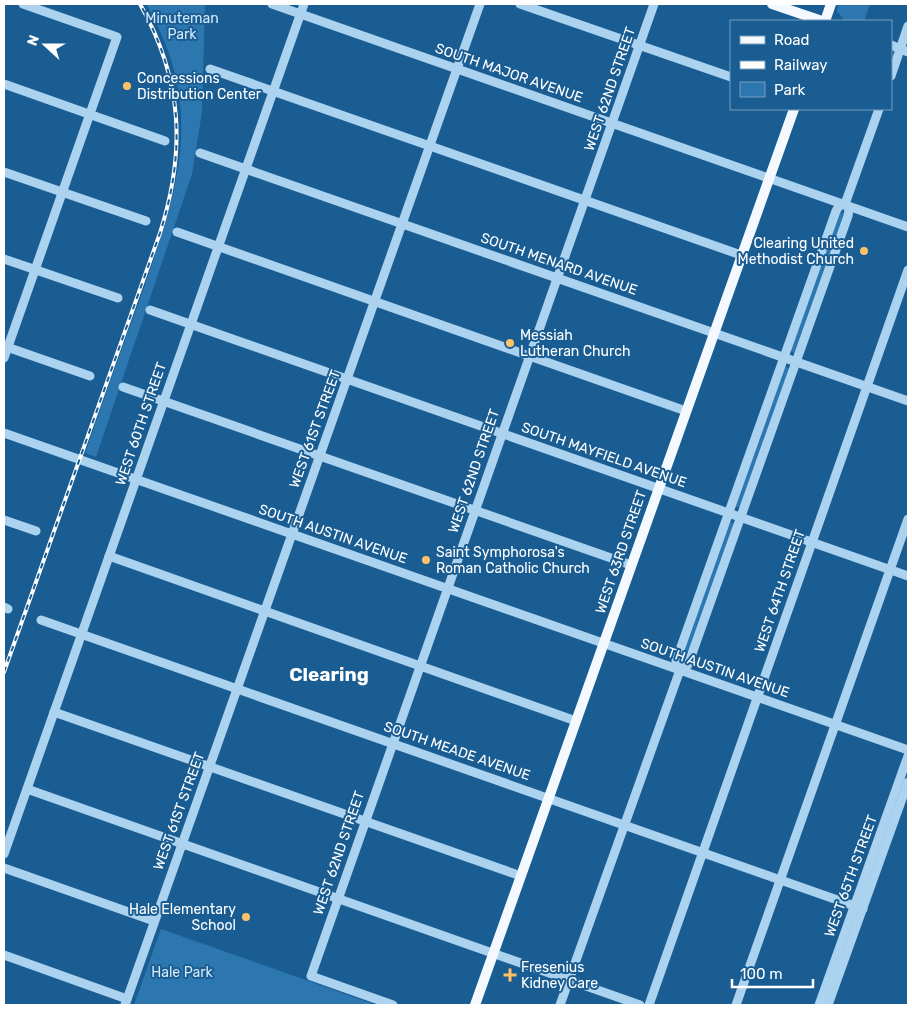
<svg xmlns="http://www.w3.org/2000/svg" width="912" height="1009" viewBox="0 0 912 1009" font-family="Rubik,sans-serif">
	<rect width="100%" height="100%" fill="#1a5d93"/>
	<!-- green -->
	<g fill="#2d77b1">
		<path d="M146,4H205L202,112L192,174L96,457L85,453C103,402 121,350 140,299C177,192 208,111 146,4Z"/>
		<polygon points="838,4 870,4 864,21 845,21 837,11"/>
		<polygon points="838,211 845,214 795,353 788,350"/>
		<polygon points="783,366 790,369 741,508 733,506"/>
		<polygon points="728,521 735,524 686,663 679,661"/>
		<polygon points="161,929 376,1005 134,1005"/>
	</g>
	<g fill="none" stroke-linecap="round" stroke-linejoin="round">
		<!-- minor -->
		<g stroke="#abd2ef" stroke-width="9">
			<polyline points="272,4 908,227"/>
			<polyline points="520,4 731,77"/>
			<polyline points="891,45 908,52"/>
			<polyline points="210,69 741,255"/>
			<polyline points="891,76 908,26"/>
			<polyline points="4,84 165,141"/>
			<polyline points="200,153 908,401"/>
			<polyline points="4,172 146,221"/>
			<polyline points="177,232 686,411"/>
			<polyline points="4,259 118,298"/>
			<polyline points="150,310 908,576"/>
			<polyline points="4,346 90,376"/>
			<polyline points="4,358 117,37 23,4"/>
			<polyline points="123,387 631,565"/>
			<polyline points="4,433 908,750"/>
			<polyline points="4,520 36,531"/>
			<polyline points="109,556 576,721"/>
			<polyline points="4,607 8,609"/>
			<polyline points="41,620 863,909"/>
			<polyline points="680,670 676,661 836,211 839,206 845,204"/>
			<polyline points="54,712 521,876"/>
			<polyline points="27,789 640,1005"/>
			<polyline points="4,854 304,4"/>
			<polyline points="4,868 154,921"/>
			<polyline points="4,955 127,999"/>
			<polyline points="125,1005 480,4"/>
			<polyline points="393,1005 311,976 654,4"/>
			<polyline points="560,1005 680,670 688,665 848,216 849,209 845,204 879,109"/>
			<polyline points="649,1005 908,270"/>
			<polyline points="736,1005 908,519"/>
			<polyline points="819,1005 908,756"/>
			<polyline points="828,1005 908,782"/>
		</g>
		<!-- major -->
		<g stroke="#f3f9ff" stroke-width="10">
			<polyline points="772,4 822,21"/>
			<polyline points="825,21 831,4"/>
			<polyline points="475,1005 794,109"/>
		</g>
		<!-- rail casing -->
		<g stroke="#fff" stroke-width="4">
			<path id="rail" d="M4,672L160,233C186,151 183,80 140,4"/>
		</g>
		<!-- rail -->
		<use href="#rail" stroke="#1a5d93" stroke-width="2" stroke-dasharray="5.5" stroke-linecap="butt"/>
	</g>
	<!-- markers -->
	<g fill="#ffc269" stroke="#1a5d93" stroke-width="2">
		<circle cx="127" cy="86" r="5"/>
		<circle cx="864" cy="251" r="5"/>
		<circle cx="510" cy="343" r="5"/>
		<circle cx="426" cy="560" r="5"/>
		<circle cx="246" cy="917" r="5"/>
		<path d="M507.5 967.5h5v5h5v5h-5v5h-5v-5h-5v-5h5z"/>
	</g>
	<g text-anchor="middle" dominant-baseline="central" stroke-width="4" stroke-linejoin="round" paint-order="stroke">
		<!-- park labels -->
		<g font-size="14" fill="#d1e9fb" stroke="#1a5d93">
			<text x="182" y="18">Minuteman<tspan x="182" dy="16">Park</tspan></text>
			<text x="182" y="972">Hale Park</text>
		</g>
		<!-- street labels -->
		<g font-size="14" fill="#fff" stroke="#1a5d93">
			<text transform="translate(509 73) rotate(19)">SOUTH MAJOR AVENUE</text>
			<text transform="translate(610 89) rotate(-71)">WEST 62ND STREET</text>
			<text transform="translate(559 264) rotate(19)">SOUTH MENARD AVENUE</text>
			<text transform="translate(141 424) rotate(-71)">WEST 60TH STREET</text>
			<text transform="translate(315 429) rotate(-70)">WEST 61ST STREET</text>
			<text transform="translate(604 455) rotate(19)">SOUTH MAYFIELD AVENUE</text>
			<text transform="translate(474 471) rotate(-71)">WEST 62ND STREET</text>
			<text transform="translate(333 534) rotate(19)">SOUTH AUSTIN AVENUE</text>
			<text transform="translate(621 552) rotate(-71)">WEST 63RD STREET</text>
			<text transform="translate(780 591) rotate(-71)">WEST 64TH STREET</text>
			<text transform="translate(715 668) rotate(19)">SOUTH AUSTIN AVENUE</text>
			<text transform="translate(457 751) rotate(19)">SOUTH MEADE AVENUE</text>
			<text transform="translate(179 811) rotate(-70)">WEST 61ST STREET</text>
			<text transform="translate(339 853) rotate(-71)">WEST 62ND STREET</text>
			<text transform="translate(851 876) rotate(-70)">WEST 65TH STREET</text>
		</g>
		<!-- poi labels -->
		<g font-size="14" fill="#fff" stroke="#1a5d93" text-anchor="start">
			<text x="137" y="78">Concessions<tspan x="137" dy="16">Distribution Center</tspan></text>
			<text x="854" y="243" text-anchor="end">Clearing United<tspan x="854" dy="16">Methodist Church</tspan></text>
			<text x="520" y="335">Messiah<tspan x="520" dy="16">Lutheran Church</tspan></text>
			<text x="436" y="552">Saint Symphorosa's<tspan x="436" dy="16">Roman Catholic Church</tspan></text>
			<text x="236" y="909" text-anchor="end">Hale Elementary<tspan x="236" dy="16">School</tspan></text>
			<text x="521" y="967">Fresenius<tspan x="521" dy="16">Kidney Care</tspan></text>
		</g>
		<!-- district labels -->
		<g font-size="19" font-weight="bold" fill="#fff" stroke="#1a5d93">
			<text x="329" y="674">Clearing</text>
		</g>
	</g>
	<!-- border -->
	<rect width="912" height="1009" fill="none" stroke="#ffffff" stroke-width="10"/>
	<!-- legend -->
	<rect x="730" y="20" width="162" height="90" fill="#1a5d93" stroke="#769ebe"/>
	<rect x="740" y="36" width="25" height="8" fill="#f3f9ff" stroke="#769ebe"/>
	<text x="774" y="45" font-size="15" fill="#ffffff">Road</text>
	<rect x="740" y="61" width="25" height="8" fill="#ffffff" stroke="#769ebe"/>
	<text x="774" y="70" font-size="15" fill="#ffffff">Railway</text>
	<rect x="740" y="82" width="25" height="15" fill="#2d77b1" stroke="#769ebe"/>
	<text x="774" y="95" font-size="15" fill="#ffffff">Park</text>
	<!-- north arrow -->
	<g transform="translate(45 45) rotate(291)" stroke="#1a5d93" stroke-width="4" paint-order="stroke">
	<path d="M0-4L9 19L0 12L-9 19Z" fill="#ffffff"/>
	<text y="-8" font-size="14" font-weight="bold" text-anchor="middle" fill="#ffffff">N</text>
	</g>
	<!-- scale -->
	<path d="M732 979v8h81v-8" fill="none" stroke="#ffffff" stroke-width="2.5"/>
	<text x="740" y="979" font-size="15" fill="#ffffff" stroke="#1a5d93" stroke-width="4" paint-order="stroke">100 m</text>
</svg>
